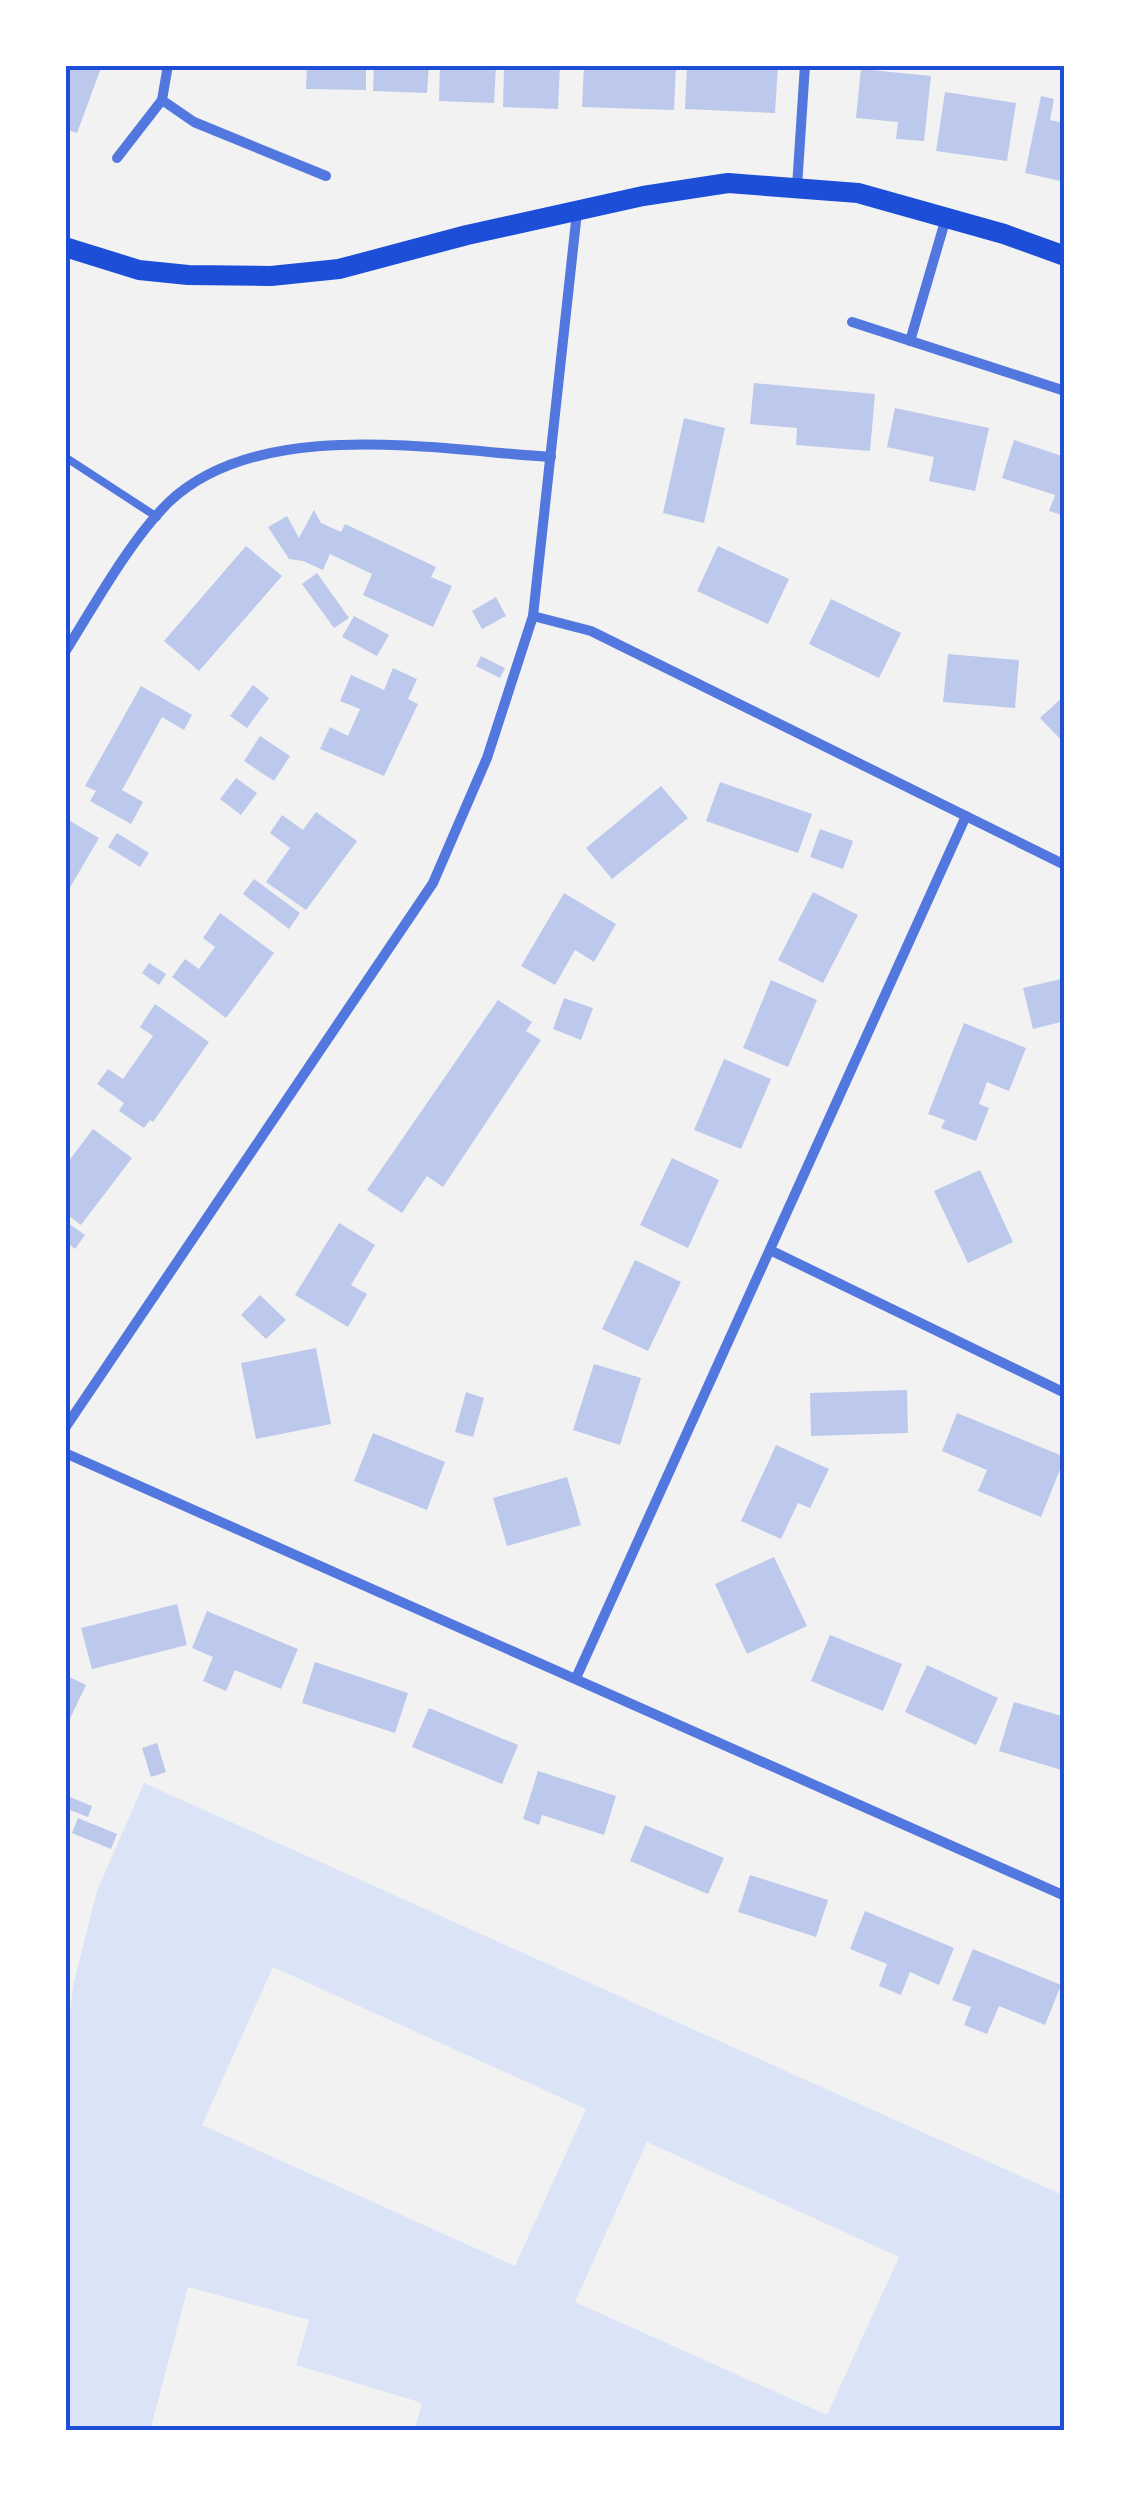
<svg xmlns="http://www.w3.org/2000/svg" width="1130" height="2496" viewBox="0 0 1130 2496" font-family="Jost,sans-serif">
	<rect width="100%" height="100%" fill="#f2f2f2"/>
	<!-- green -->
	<path fill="#dbe4f7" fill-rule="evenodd" d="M144,1783L1065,2196V2431H908L898,2428L896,2431H414L422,2403L296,2365L309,2320L188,2287L150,2431H65V2053L73,1986L97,1891ZM273,1967L586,2109L515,2266L202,2125ZM647,2142L899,2257L827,2415L575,2302Z"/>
	<!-- building -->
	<g fill="#bdc9ec">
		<polygon points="65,65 102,65 77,133 65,129"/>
		<polygon points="307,65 366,65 366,90 306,89"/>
		<polygon points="374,65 429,65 427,93 373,91"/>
		<polygon points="440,65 496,65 494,103 439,101"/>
		<polygon points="504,65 560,65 558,109 503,107"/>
		<polygon points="584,65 676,65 674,110 582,107"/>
		<polygon points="687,65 778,65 775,113 685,109"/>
		<polygon points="861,69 931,76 924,141 896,139 898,122 856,118"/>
		<polygon points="945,92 1016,103 1007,161 936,151"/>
		<polygon points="1041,96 1054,99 1050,120 1065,123 1065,182 1025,173"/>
		<polygon points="754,383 875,394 870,451 796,445 797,428 750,424"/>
		<polygon points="895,408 989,428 975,491 929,481 934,457 887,447"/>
		<polygon points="684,418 725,428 704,523 663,513"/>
		<polygon points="1014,440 1065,457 1065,516 1049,511 1055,495 1002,478"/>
		<polygon points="314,510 321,523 341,532 345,524 436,567 431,577 452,586 433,627 363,595 372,574 330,554 323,570 303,561 289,559 268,527 287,516 299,538"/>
		<polygon points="246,546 282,576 199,671 164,641"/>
		<polygon points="718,546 789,579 768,624 697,591"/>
		<polygon points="317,573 349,618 334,628 302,584"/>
		<polygon points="496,597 506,616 482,629 472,611"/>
		<polygon points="831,599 901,633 879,678 809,644"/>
		<polygon points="354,616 389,635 377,656 342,637"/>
		<polygon points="948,654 1019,660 1015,708 943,702"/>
		<polygon points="481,656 505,668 500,678 476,666"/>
		<polygon points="393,668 417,679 408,699 418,704 384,776 320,749 330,727 348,736 360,709 340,701 351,675 384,690"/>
		<polygon points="253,685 269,698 247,728 230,716"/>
		<polygon points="141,686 192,715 184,730 162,717 122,790 143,802 131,824 90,801 96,791 85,786"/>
		<polygon points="1065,695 1065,744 1040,718"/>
		<polygon points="260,736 290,756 274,781 244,761"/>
		<polygon points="236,778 257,793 241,815 220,799"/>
		<polygon points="720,782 812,814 798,853 706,821"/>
		<polygon points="661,786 688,818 612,879 586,848"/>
		<polygon points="316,812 357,841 306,910 266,882 290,848 270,833 282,815 303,830"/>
		<polygon points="65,818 99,838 65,896"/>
		<polygon points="820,829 853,841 843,869 810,857"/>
		<polygon points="117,833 149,853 140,867 108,847"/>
		<polygon points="254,879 300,913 289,929 243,894"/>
		<polygon points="813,892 858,915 823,983 778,960"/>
		<polygon points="564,893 616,924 594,962 575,950 555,985 521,966"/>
		<polygon points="220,913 274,953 226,1018 172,977 185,959 199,969 215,947 203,938"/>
		<polygon points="149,963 166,974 159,985 142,973"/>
		<polygon points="1065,978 1065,1021 1033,1029 1023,988"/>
		<polygon points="771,980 817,1000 788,1067 743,1048"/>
		<polygon points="564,998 593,1008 581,1040 553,1029"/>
		<polygon points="498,1000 532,1022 526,1031 541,1040 443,1187 427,1176 402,1213 367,1190"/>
		<polygon points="155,1004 209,1042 153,1122 150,1120 144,1128 119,1111 124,1103 97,1084 108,1069 123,1079 153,1036 140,1027"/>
		<polygon points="964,1023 1026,1048 1009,1091 987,1082 979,1104 989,1108 976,1141 941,1128 945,1120 928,1114"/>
		<polygon points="724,1059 771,1079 741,1149 694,1130"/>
		<polygon points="93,1129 132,1158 81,1225 65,1213 65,1166"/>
		<polygon points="672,1158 719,1180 688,1248 640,1225"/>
		<polygon points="980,1170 1013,1242 968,1263 934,1191"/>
		<polygon points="65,1221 85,1235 75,1249 65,1241"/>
		<polygon points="339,1223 375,1245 351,1285 367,1294 348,1327 295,1295"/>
		<polygon points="635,1260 681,1282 648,1351 602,1329"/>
		<polygon points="260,1295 286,1320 266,1339 241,1315"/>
		<polygon points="316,1348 331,1424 256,1439 241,1363"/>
		<polygon points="594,1364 641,1378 620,1445 573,1430"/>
		<polygon points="907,1390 908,1433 811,1436 810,1393"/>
		<polygon points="466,1392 484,1398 473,1437 455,1432"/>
		<polygon points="957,1413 1065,1457 1041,1517 978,1491 987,1470 942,1451"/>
		<polygon points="373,1433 445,1462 427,1510 354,1481"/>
		<polygon points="776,1445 829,1469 810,1508 798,1503 781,1539 741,1521"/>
		<polygon points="567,1477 581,1525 507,1546 493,1498"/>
		<polygon points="774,1557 807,1626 747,1654 715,1584"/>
		<polygon points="177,1604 187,1645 92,1669 81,1628"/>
		<polygon points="207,1611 298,1649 281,1689 235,1670 226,1691 203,1681 213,1657 192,1648"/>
		<polygon points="830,1635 902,1664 883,1711 811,1681"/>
		<polygon points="315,1662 408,1693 395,1733 302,1703"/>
		<polygon points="927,1665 998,1698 976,1745 905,1712"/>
		<polygon points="65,1675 86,1685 65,1729"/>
		<polygon points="1014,1702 1065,1717 1065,1771 999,1751"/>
		<polygon points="429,1708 518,1745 502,1784 412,1747"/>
		<polygon points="157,1743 166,1772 151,1777 142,1748"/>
		<polygon points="538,1771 616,1796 604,1835 542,1815 539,1825 523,1819"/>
		<polygon points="65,1795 92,1806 88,1817 65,1808"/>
		<polygon points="78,1818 117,1834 111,1849 72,1833"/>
		<polygon points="645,1825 724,1858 708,1894 630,1861"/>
		<polygon points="750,1875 828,1900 816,1937 738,1912"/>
		<polygon points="865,1911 954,1948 939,1985 910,1972 901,1995 879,1986 887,1964 850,1949"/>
		<polygon points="973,1949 1061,1985 1045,2025 999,2006 987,2034 964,2025 971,2007 952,2000"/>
	</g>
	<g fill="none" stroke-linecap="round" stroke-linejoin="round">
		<!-- service -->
		<polyline stroke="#5277de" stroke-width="8" points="65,457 157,517"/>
		<!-- minor -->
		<g stroke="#5277de" stroke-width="10">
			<polyline points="168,65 162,100 194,122 326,176"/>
			<polyline points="117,158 162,100"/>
			<polyline points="797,187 805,65"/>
			<polyline points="852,322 1065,391"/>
			<polyline points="910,341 946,218"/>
			<polyline points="533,616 591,631 1065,865"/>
			<path d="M65,652C94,606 130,540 169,502C260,416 436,450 551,457"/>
			<polyline points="770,1250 1065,1393"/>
			<polyline points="65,1428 433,883 487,758 533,616 577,212"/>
			<polyline points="65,1453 1065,1896"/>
			<polyline points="576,1678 966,816"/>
		</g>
		<!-- secondary -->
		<polyline stroke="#1d4ed8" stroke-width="20" points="65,247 139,270 188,275 271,276 339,269 467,235 643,196 728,183 858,193 1004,234 1065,256"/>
	</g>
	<!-- border -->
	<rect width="1130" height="2496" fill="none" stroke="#ffffff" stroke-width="135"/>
	<rect x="68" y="68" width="994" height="2360" fill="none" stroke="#1d4ed8" stroke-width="4"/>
</svg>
